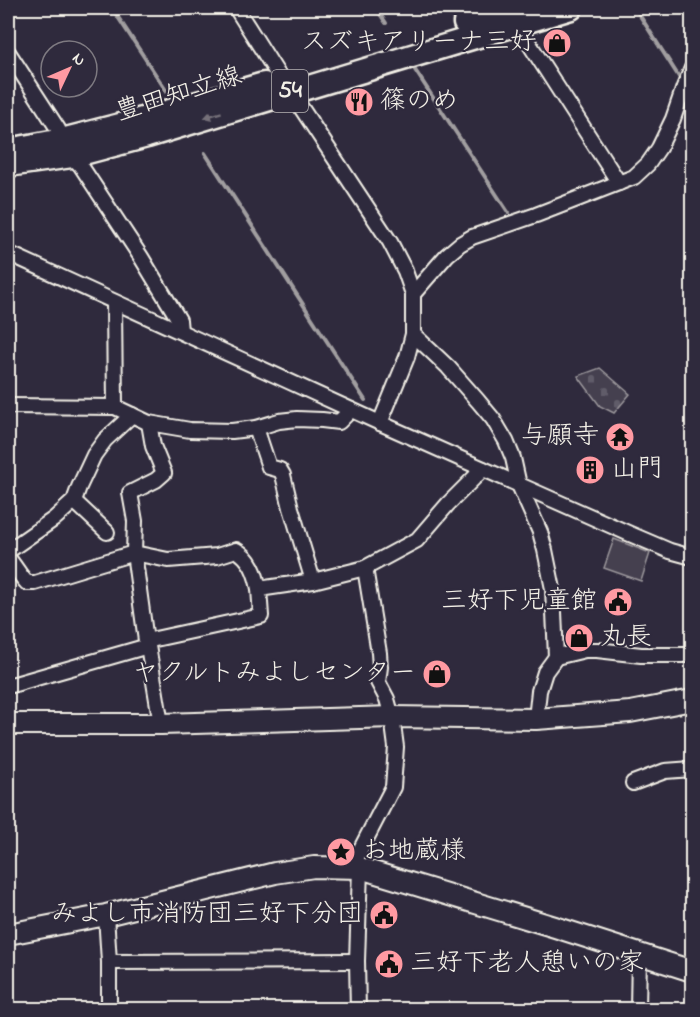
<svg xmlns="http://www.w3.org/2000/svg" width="700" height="1017" viewBox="0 0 700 1017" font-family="'Indie Flower','Klee One',sans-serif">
	<defs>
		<pattern id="cemetery-stones" width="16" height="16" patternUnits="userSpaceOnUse" patternTransform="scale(1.5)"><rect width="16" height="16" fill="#454050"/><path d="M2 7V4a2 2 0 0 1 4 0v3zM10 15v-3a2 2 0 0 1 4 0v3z" fill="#605c69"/></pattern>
	</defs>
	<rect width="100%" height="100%" fill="#2f2a3d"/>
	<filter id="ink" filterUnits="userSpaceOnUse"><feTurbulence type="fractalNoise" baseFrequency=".0167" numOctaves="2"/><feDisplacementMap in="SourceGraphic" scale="12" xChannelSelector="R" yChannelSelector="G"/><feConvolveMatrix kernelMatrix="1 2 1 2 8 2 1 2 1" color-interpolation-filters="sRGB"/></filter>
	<g filter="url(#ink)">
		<!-- green -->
		<polygon fill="#454050" stroke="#9c989c" stroke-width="1.5" points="614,539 650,553 641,581 604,568"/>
		<!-- cemetery -->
		<polygon fill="url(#cemetery-stones)" stroke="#9c989c" stroke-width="1.5" points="600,368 630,394 614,413 600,406 578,376"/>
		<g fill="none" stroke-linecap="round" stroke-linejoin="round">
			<!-- stream -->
			<g stroke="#a19ea0" stroke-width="4">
				<polyline points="112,8 169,95"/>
				<polyline points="376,8 386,23"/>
				<polyline points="635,8 679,77"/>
				<polyline points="415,70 508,212"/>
				<polyline points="205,153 365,400"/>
			</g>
			<!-- street casing -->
			<g stroke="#f4f1e8" stroke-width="18">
				<g id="street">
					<polyline points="236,8 289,92 298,103 390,242 405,271 413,294 413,334 407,357 380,423"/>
					<polyline points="514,20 619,183"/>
					<path d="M8,52L58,129C63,143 70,155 81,166L141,257L179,320L180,331"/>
					<polyline points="8,253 380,423 630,534 670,551 692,557"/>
					<polyline points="413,294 447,255 460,244 472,237 536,215 634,177 648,164 659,148 673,119 684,87 692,68"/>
					<polyline points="114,302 115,407"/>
					<polyline points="413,334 448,367 478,401 493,419 506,441 513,458 519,485 540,532 545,550 553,589 556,657 585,650 597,650 641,655 692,655"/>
					<polyline points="8,406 115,407 149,423 190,430 232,431 256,428 279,421 297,419 322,420 339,422 351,410"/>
					<polyline points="149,423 153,446 164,473 156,480 130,493 135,521 134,553 146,641 148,646 161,724"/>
					<polyline points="256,428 269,467 280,470 283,475 291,508 313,581"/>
					<polyline points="74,501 107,532"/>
					<polyline points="8,551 54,519 74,501 79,487 94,455 105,440 132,415"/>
					<path d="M8,558C15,566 20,576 27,583H35L134,553L168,560L217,556L236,550C251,558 256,574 259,589"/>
					<polyline points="146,641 261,616 259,589 313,581 365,568 417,540 448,504 483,469"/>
					<polyline points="8,686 148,646"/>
					<polyline points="536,719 539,691 545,672 556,657"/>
					<polyline points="633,783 665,771 692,769"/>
					<polyline points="351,868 393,787 396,747 392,717 387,699 378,682 380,667 379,653 365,568"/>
					<polyline points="106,915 109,962 109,1010"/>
					<polyline points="109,962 357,961"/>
					<polyline points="358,1010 357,961 360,868"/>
					<polyline points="638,1010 639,954"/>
				</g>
			</g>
			<!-- secondary casing -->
			<g stroke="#f4f1e8" stroke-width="24">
				<g id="secondary">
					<polyline points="8,724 161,724 392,717 536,719 630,712 692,700"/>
					<polyline points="8,934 106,915 275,873 314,867 360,868 555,927 692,971"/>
				</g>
			</g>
			<!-- primary casing -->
			<g stroke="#f4f1e8" stroke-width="27">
				<g id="primary">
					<polyline points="465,23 515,8"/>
					<polyline points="8,150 62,140 128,123 264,84"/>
					<polyline points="8,165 72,156 147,136 571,8"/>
				</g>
			</g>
			<!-- street -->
			<use href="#street" stroke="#2f2a3d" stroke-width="14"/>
			<!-- secondary -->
			<use href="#secondary" stroke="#2f2a3d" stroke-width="20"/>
			<!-- primary -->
			<use href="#primary" stroke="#2f2a3d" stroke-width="22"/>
		</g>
		<!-- one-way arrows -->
		<defs><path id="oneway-solid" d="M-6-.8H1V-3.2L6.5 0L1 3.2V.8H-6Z" transform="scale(1.5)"/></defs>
		<use fill="#747079" href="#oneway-solid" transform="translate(213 115) rotate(163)"/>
	</g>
	<!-- icons -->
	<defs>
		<g id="shop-disc" transform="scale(1.5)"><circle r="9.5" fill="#ff9aa2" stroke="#2f2a3d"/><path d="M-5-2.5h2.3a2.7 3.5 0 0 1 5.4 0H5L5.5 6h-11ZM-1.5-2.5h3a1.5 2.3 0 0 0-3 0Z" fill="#111"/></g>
		<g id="restaurant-disc" transform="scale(1.5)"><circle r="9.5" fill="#ff9aa2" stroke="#2f2a3d"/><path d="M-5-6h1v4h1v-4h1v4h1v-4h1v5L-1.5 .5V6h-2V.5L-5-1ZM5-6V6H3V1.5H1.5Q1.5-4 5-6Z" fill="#111"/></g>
		<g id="temple-disc" transform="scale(1.5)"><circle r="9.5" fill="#ff9aa2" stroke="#2f2a3d"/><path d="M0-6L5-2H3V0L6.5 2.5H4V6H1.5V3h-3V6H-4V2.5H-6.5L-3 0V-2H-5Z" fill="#111"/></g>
		<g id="building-disc" transform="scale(1.5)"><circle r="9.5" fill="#ff9aa2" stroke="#2f2a3d"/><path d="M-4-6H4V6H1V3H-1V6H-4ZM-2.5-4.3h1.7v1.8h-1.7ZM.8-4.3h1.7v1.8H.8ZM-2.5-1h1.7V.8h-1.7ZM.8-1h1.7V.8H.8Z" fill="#111"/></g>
		<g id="civic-disc" transform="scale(1.5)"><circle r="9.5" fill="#ff9aa2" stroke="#2f2a3d"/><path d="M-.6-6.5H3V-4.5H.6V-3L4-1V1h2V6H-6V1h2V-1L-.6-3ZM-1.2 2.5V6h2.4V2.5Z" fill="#111"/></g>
		<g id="sight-disc" transform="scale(1.5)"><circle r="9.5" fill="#ff9aa2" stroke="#2f2a3d"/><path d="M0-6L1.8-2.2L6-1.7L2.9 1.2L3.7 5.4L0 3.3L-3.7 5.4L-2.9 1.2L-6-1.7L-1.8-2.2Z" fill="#111"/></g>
	</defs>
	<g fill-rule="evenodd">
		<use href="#shop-disc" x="557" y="43"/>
		<use href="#restaurant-disc" x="359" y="102"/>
		<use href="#temple-disc" x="620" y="437"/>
		<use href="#building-disc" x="590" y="470"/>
		<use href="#civic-disc" x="618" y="602"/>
		<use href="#shop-disc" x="579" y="638"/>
		<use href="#shop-disc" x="437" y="674"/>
		<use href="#sight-disc" x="341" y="852"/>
		<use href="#civic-disc" x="384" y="915"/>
		<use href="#civic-disc" x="389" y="964"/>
	</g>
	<g text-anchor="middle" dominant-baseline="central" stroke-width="4.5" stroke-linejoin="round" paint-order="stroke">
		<!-- shield labels -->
		<rect fill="#2f2a3d" stroke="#b9b5b5" stroke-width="1.5" x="272" y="70" width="36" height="42" rx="4.5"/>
		<g font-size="24" font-weight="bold" fill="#f4f1e8">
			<text x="290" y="91">54</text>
		</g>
		<!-- poi labels -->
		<g font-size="26" fill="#f4f1e8" stroke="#2f2a3d" text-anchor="end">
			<text x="536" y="43">スズキアリーナ三好</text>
			<text x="380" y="102" text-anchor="start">篠のめ</text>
			<text x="599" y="437">与願寺</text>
			<text x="611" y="470" text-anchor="start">山門</text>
			<text x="597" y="602">三好下児童館</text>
			<text x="600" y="638" text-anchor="start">丸長</text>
			<text x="416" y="674">ヤクルトみよしセンター</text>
			<text x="362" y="852" text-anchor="start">お地蔵様</text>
			<text x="363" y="915">みよし市消防団三好下分団</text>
			<text x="410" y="964" text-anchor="start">三好下老人憩いの家</text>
		</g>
		<!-- street labels -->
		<g font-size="26" fill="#f4f1e8" stroke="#2f2a3d">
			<text transform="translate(179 95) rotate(-17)">豊田知立線</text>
		</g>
	</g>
	<!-- margin -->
	<rect width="700" height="1017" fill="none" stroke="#2f2a3d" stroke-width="30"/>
	<rect x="15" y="15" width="670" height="987" fill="none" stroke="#f4f1e8" stroke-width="2" filter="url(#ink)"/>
	<!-- north arrow -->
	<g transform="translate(69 69) rotate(46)"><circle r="28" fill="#2f2a3d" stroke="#7e7a81" stroke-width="1.5"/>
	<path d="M0-4.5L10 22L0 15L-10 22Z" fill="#ff9aa2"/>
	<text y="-9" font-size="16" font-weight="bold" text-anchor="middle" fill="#f4f1e8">N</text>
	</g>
</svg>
